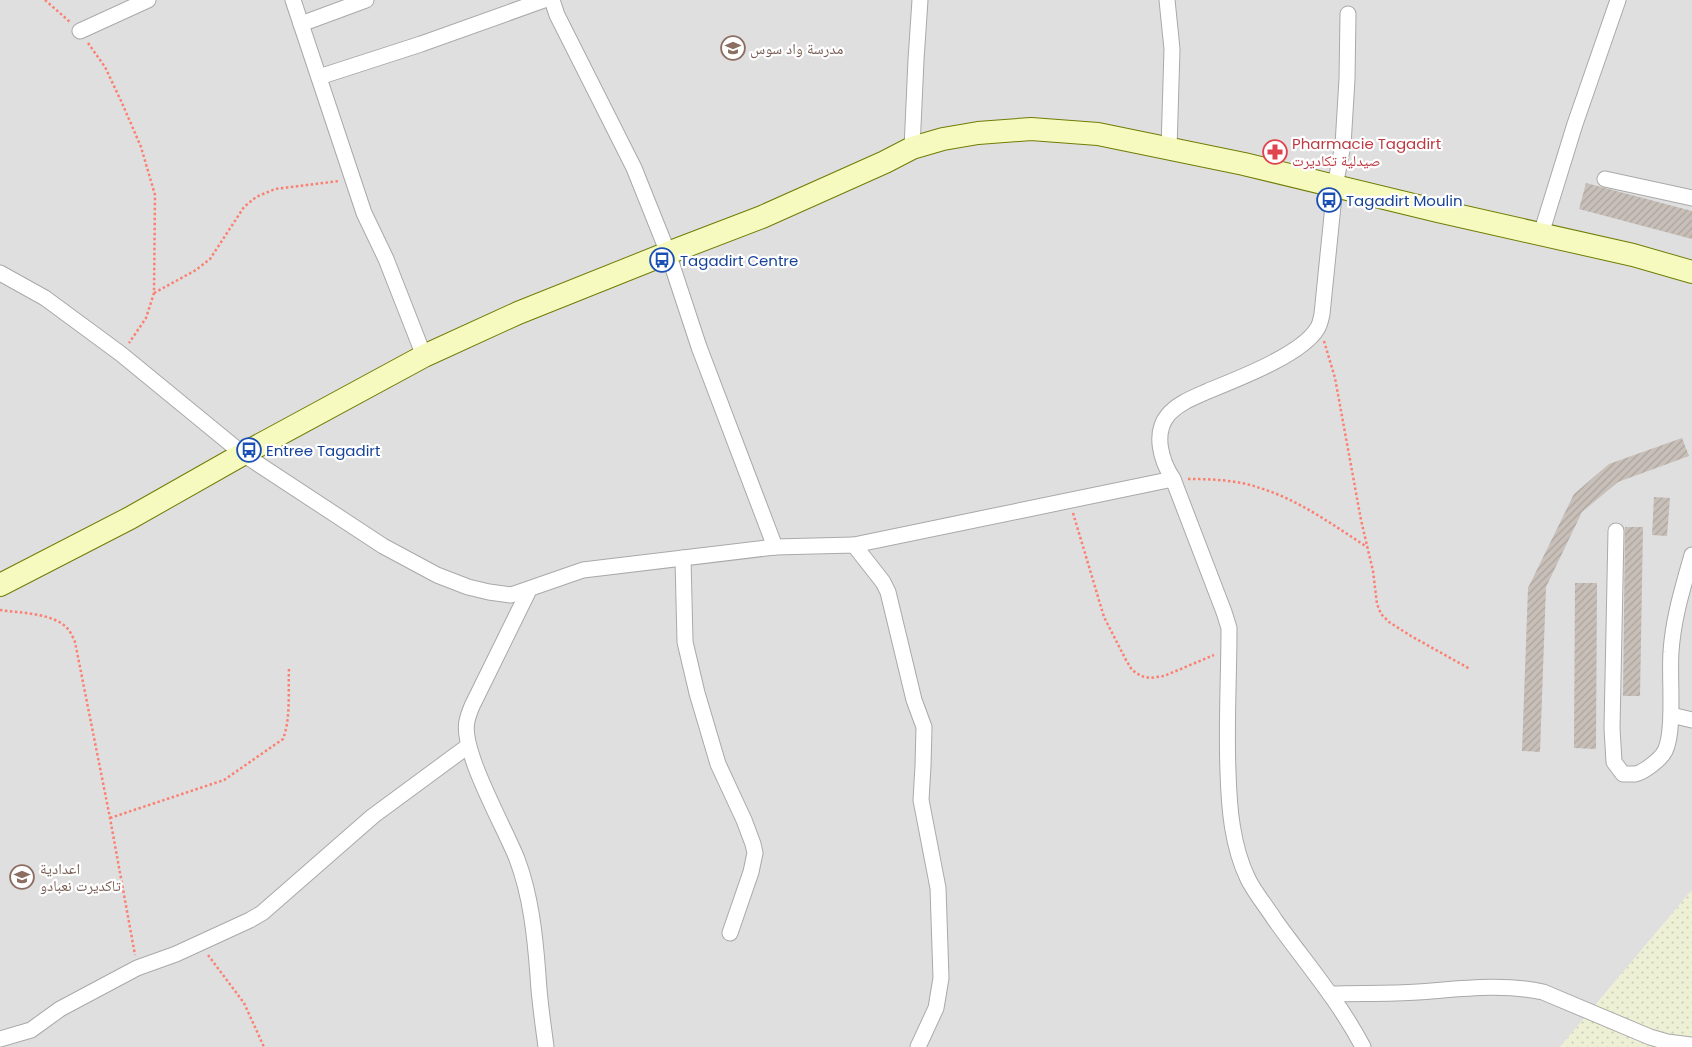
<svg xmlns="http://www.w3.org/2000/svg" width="1692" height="1047" viewBox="0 0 1692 1047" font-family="Poppins,'Noto Naskh Arabic',sans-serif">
	<defs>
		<pattern id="farmland-dots" width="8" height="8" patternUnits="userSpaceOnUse" patternTransform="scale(1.25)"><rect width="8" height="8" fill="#eef0d5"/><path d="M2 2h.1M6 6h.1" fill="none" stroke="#ccceb7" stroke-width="1.8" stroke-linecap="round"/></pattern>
		<pattern id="building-hatch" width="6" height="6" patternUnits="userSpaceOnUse" patternTransform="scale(1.25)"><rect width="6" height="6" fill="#c7bfb8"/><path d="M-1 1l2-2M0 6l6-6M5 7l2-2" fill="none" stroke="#aba49e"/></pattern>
	</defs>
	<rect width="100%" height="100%" fill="#f2efe9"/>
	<!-- residential -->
	<polygon fill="#e0dfdf" points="0,0 1692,0 1692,890 1560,1047 0,1047"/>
	<!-- farmland -->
	<polygon fill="url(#farmland-dots)" points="1692,890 1692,1047 1560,1047"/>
	<!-- building -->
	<g fill="url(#building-hatch)">
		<polygon points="1586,183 1692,211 1692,239 1579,209"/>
		<polygon points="1682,438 1689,456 1618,482 1582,512 1546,587 1540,752 1522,751 1528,588 1574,494 1609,464"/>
		<polygon points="1654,497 1670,498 1667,536 1652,535"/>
		<polygon points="1625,527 1643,527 1640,696 1623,696"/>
		<polygon points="1575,583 1597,583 1596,749 1574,748"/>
	</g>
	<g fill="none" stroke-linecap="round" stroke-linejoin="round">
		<!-- street casing -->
		<g stroke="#a9a9a9" stroke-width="17">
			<g id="street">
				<polyline points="293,0 364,213 386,259 424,356"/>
				<polyline points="552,0 557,15 634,168 668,253 699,347 775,547 854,545 883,582 888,592 914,700 924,727 923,766 921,800 938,888 941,978 936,1008 918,1047"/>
				<polyline points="1167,0 1172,49 1169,149"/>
				<path d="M1348,14L1347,79L1343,145L1335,186L1322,314C1321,319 1320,325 1317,329C1301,355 1237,379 1208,391C1195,397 1178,403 1168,415C1153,433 1161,461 1173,479L1224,612L1229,628C1229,676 1226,724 1228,772C1229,807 1232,846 1248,879C1255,893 1266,906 1275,920C1305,962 1339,1001 1363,1047"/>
				<polyline points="301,24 366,0"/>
				<polyline points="80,31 148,0"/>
				<polyline points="319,77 421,44 544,0"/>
				<polyline points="912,148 916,60 920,0"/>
				<polyline points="1605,179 1692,198"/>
				<polyline points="1541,234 1575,124 1618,0"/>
				<polyline points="0,273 45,298 121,354 243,454 383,546 437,575 468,587 489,592 511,595 583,570 775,547"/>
				<path d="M1616,531L1612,728L1614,762L1623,774C1627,774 1631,774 1635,774C1643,773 1661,759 1665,751C1675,731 1669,676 1671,652C1673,619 1683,587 1692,555"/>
				<polyline points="854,545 1173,479"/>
				<polyline points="683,558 685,642 697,693 718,764 744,820 753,844 755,853 751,872 730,933"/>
				<path d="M529,590L472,706C470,711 468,716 467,721C460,750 505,828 517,859C531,896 535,936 538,975C539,999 543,1023 546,1047"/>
				<polyline points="1671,715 1692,720"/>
				<path d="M1330,994C1359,993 1389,994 1418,992C1459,989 1503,983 1543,992L1650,1037L1667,1042L1692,1045"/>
				<polyline points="0,1039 31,1030 60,1009 137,968 176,954 250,920 262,913 373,816 468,746"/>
			</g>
		</g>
		<!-- secondary casing -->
		<g stroke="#707d05" stroke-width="24">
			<polyline id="secondary" points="0,585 130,518 243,454 424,356 518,313 668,253 762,217 885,162 912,148 943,139 978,133 1031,129 1098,134 1244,164 1438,211 1633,255 1692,272"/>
		</g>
		<!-- path -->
		<g stroke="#fa8072" stroke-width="2.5" stroke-dasharray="2.5 2.5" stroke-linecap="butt">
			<polyline points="45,0 70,22"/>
			<polyline points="88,43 105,67 122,103 141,147 155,195 154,293 146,318 129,343"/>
			<polyline points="154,293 196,270 210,259 244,207 256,197 275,189 339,181"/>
			<polyline points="1324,341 1335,378 1361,520 1373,571 1377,604 1381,614 1389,622 1411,636 1470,669"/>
			<path d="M1188,479C1212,479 1237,480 1260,488C1299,500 1333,525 1367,547"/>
			<polyline points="1073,513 1104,617 1126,660 1132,670 1141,676 1150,678 1164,676 1214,655"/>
			<path d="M0,610C20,613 53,613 67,628C70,631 73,637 75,642L110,818L135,955"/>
			<path d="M110,818L224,780L283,739C291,718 288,691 289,668"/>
			<polyline points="208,955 244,1003 264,1047"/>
		</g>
		<!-- street -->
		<use href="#street" stroke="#fff" stroke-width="15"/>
		<!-- secondary -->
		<use href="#secondary" stroke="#f7fabf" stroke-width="22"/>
	</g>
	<!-- icons -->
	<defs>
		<g id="school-ring" transform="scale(1.25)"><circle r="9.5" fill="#fff" stroke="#8d6e63" stroke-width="1.5"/><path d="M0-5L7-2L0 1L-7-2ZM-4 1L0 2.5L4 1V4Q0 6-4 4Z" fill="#8d6e63"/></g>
		<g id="pharmacy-ring" transform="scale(1.25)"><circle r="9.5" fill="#fff" stroke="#e0444e" stroke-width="1.5"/><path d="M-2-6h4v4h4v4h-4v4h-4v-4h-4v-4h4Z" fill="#e0444e"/></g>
		<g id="bus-ring" transform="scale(1.25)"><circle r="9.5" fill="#fff" stroke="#1a4fb4" stroke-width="1.5"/><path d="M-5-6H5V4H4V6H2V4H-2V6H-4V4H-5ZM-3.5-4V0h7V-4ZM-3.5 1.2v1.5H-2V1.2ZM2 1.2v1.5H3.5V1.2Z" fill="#1a4fb4"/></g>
	</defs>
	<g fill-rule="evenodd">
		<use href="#school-ring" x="733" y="48"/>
		<use href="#pharmacy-ring" x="1275" y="152"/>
		<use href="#bus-ring" x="1329" y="200"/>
		<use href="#bus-ring" x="662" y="260"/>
		<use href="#bus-ring" x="249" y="450"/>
		<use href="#school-ring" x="22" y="877"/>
	</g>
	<g text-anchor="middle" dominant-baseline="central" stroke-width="4.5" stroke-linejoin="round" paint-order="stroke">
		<!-- education labels -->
		<g font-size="15" fill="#785e54" stroke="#fff" text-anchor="start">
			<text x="750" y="48">مدرسة واد سوس</text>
			<text x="40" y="868">اعدادية<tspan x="40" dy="17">تاكديرت نعبادو</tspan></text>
		</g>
		<!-- health labels -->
		<g font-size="15" fill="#be3a42" stroke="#fff" text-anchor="start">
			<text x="1292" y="143">Pharmacie Tagadirt<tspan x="1292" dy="17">صيدلية تكاديرت</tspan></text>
		</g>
		<!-- transit labels -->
		<g font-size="15" fill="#164399" stroke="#fff" text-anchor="start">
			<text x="1346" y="200">Tagadirt Moulin</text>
			<text x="680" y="260">Tagadirt Centre</text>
			<text x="266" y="450">Entree Tagadirt</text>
		</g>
	</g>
</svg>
